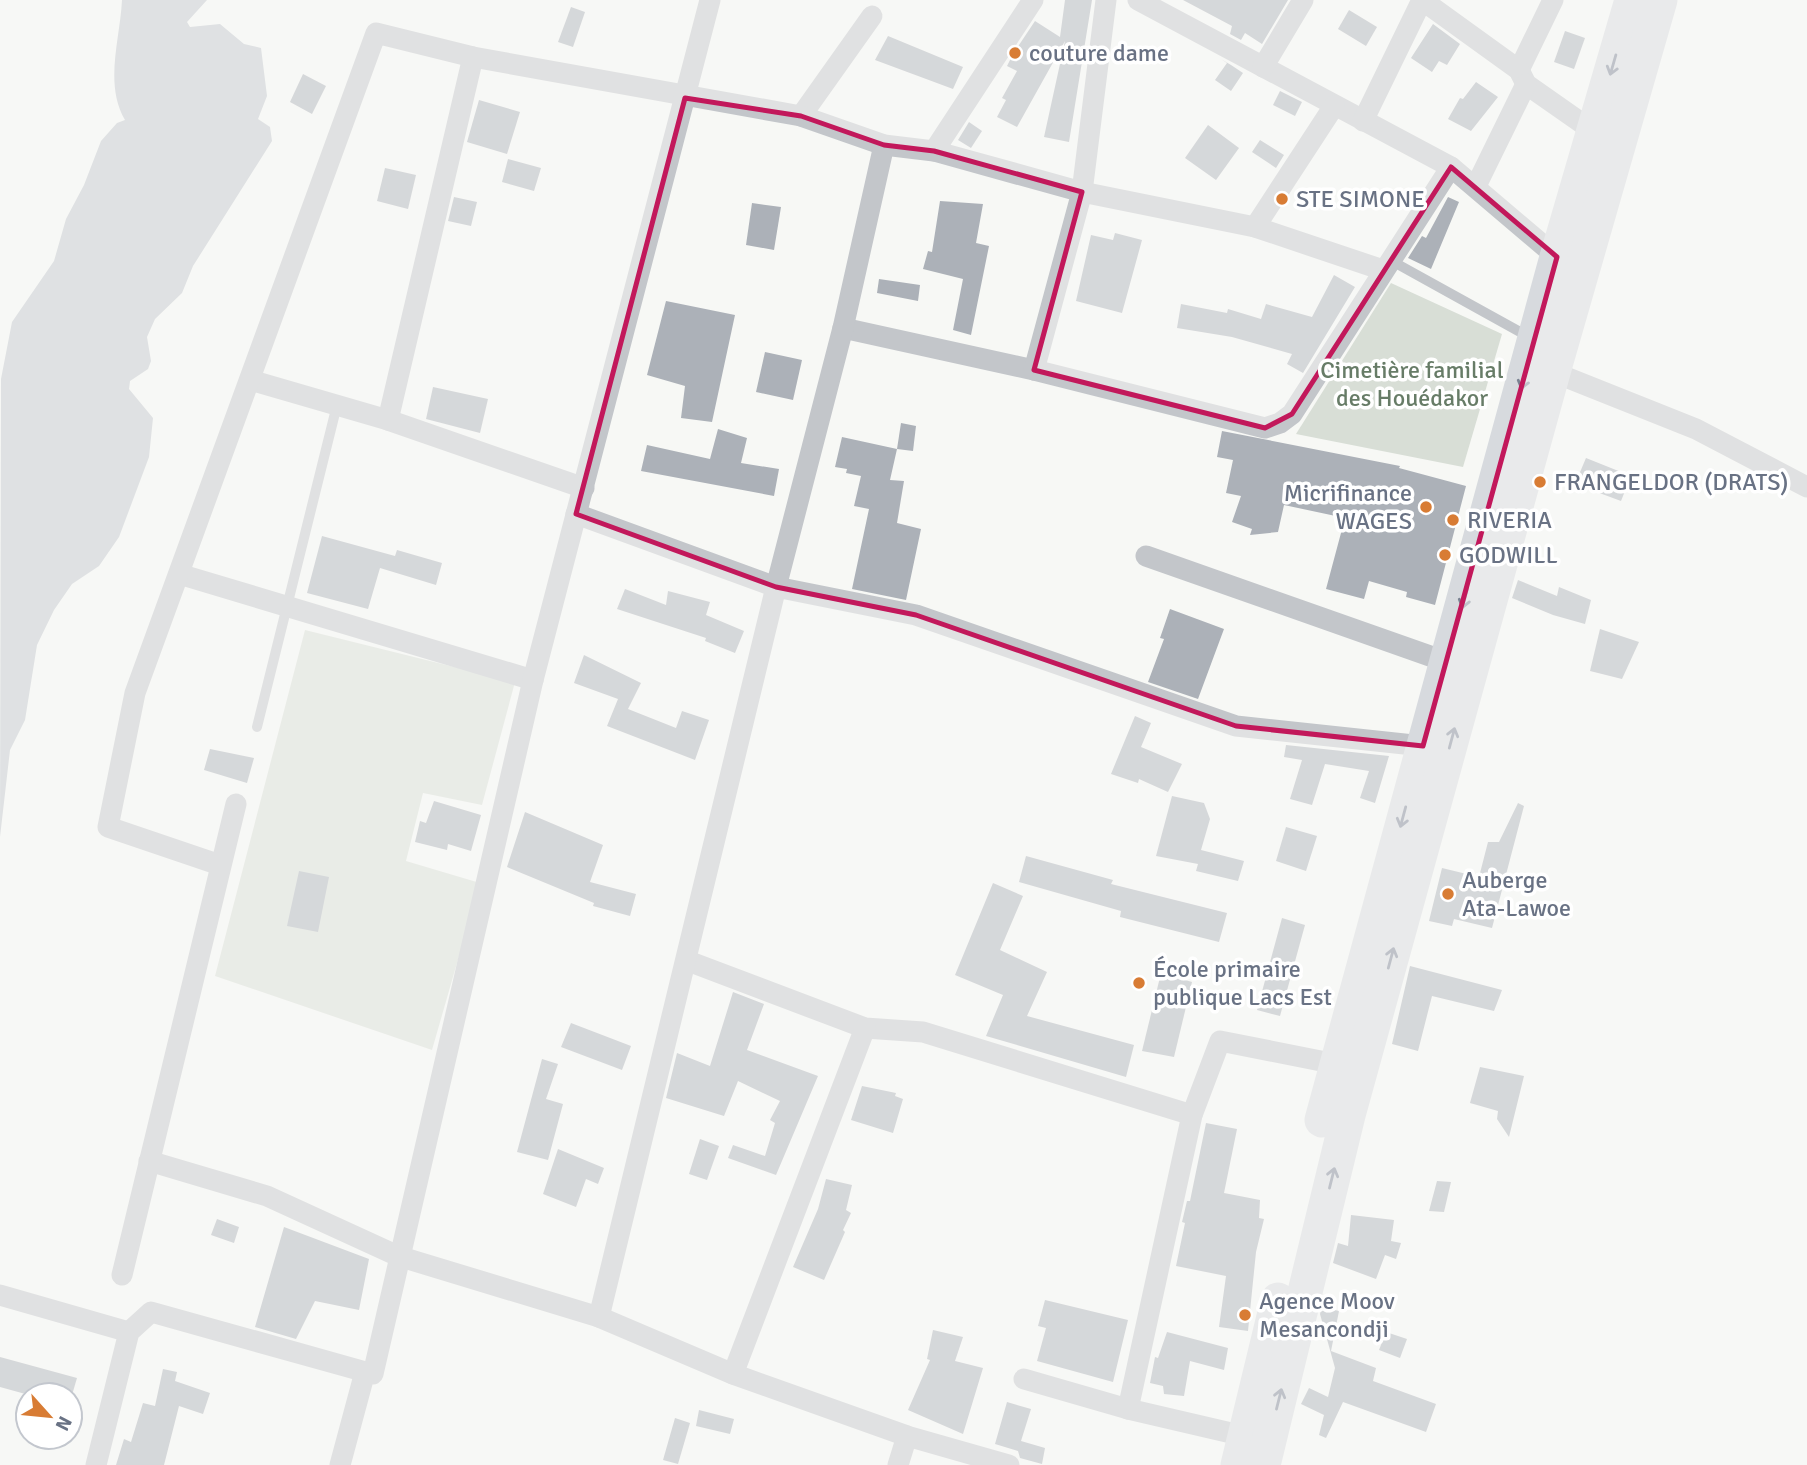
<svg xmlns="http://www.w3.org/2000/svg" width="1807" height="1465" viewBox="0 0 1807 1465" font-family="Signika,sans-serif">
	<rect width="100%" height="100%" fill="#f7f8f5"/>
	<!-- green -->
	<g fill="#d8ded6">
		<polygon points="1391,283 1502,334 1463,467 1296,434"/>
		<polygon points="305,630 515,682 482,805 423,793 406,861 480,883 432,1050 215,976"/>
	</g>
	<!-- water -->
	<path fill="#c0c6cc" d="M122,0H207L187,22L190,27L220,24L244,44L261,48L267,96L258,119L270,127L272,141L193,266L182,293L155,319L147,337L151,361L148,369L130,381L129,389L153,418L149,457L119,537L99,566L72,584L54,610L37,645L25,720L10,750L0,837L1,379L12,322L54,261L66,219L84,185L101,141L117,123L125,120C104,84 120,40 122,0Z"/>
	<!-- building -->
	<g fill="#acb1b8">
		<polygon points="1065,0 1092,0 1069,142 1044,137 1065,41 1017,127 997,117 1006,100 1002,98 1017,71 1007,66 1013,54 1035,21 1060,37"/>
		<polygon points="1183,0 1288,0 1262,44 1245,33 1241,40 1230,34 1232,26"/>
		<polygon points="571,7 585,12 573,47 558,42"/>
		<polygon points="1349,10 1377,27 1366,46 1338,29"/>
		<polygon points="1433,24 1460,44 1447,65 1439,61 1432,72 1411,58"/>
		<polygon points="1565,31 1585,38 1574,69 1554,62"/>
		<polygon points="888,36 963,67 953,89 875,60"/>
		<polygon points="1221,59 1231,65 1243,73 1231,91 1215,80 1227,63"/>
		<polygon points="303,74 326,86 312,114 290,102"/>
		<polygon points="1476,82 1498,97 1471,131 1448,119 1460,98 1463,99"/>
		<polygon points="1280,91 1302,102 1295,116 1273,105"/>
		<polygon points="479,100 520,112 507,154 467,142"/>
		<polygon points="969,122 982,131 971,148 958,140"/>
		<polygon points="1208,125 1239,148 1216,180 1185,158"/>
		<polygon points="1260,140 1284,155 1276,168 1252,152"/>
		<polygon points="508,159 541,168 534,191 502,182"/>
		<polygon points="385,168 416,175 408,209 377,201"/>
		<polygon points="454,197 477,202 471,226 448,221"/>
		<polygon points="1448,197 1459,202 1431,269 1408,258 1422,236 1426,238"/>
		<polygon points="940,201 983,204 976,243 989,246 971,335 953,330 963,279 923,269 928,251 932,252"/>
		<polygon points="752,203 781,207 774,250 746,245"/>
		<polygon points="1115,233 1142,240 1122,313 1076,301 1091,235 1113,240"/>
		<polygon points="1334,275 1355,287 1303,373 1287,364 1292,354 1232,337 1177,328 1181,304 1227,313 1228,309 1261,319 1266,304 1312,317"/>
		<polygon points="879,279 920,285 918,301 877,293"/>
		<polygon points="666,301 735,315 712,422 681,418 685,386 647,375"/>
		<polygon points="765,352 802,360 793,400 756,392"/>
		<polygon points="433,387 488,399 480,433 426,419"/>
		<polygon points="901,423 916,426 913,451 897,449"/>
		<polygon points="718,429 747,438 741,463 779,469 774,496 641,471 647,445 710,459"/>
		<polygon points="1222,431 1400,466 1399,468 1466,486 1435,605 1406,597 1407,592 1369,581 1364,599 1326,589 1345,518 1284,505 1278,532 1250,535 1252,529 1232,522 1241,496 1226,493 1233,460 1217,457"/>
		<polygon points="842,437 897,449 890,480 904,481 897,523 921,529 906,600 852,589 869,509 854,506 861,476 846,473 847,469 835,467"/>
		<polygon points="1586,458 1631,476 1621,501 1575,484"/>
		<polygon points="322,536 395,556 397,550 442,563 436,585 380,568 368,609 307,593"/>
		<polygon points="1518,580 1557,596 1559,587 1591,600 1585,624 1553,615 1512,598"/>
		<polygon points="625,589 666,605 668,591 710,602 706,615 744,631 735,653 705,641 706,638 617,609"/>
		<polygon points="1170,609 1224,629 1198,699 1148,682 1164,639 1160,638"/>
		<polygon points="1600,629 1639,642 1622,679 1590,671"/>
		<polygon points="584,655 641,683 628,709 676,728 682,711 709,720 695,760 607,726 618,699 574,683"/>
		<polygon points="1135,716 1151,723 1141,747 1182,764 1168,792 1139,779 1138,783 1111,774"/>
		<polygon points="1286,745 1389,756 1375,803 1360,798 1369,771 1325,764 1312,805 1290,799 1302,760 1284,757"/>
		<polygon points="210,749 254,758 247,783 204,770"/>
		<polygon points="1172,796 1204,803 1210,819 1201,850 1244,861 1238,881 1196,871 1198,864 1156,856"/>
		<polygon points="434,801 481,815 471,851 448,844 447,850 415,842 420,821 426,823"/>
		<polygon points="1518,803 1524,806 1492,928 1454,919 1452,926 1429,921 1442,868 1479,877 1488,842 1499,842"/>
		<polygon points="525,812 603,845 590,882 636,894 630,916 593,906 594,903 507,867"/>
		<polygon points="1286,827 1317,836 1306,871 1276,861"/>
		<polygon points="1026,856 1113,880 1111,884 1227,913 1219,942 1120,917 1121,911 1019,882"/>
		<polygon points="299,871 329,877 318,932 287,926"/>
		<polygon points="993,883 1023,896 1000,950 1047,972 1027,1016 1134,1045 1126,1077 986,1036 1003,995 955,975"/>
		<polygon points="1282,918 1305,925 1280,1016 1257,1010"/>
		<polygon points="1410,966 1502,990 1494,1011 1432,996 1418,1051 1392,1044"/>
		<polygon points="1161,973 1192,982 1174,1057 1142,1051"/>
		<polygon points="733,992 764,1004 747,1050 818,1076 776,1175 728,1158 733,1145 765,1156 775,1123 770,1120 780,1101 738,1081 724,1116 666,1098 677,1053 710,1066"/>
		<polygon points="571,1023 631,1046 622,1070 561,1047"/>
		<polygon points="542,1059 558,1064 546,1099 563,1104 548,1160 517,1152"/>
		<polygon points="1480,1067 1524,1076 1509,1137 1497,1119 1498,1111 1470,1103"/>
		<polygon points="862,1086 896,1093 895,1096 903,1099 893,1133 851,1120"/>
		<polygon points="1206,1123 1237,1129 1224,1193 1260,1200 1259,1218 1264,1219 1256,1252 1248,1331 1219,1327 1226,1276 1176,1266 1185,1223 1182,1222 1187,1201 1190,1201"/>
		<polygon points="700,1139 719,1146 707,1180 689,1174"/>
		<polygon points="558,1149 604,1168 598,1184 586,1179 576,1207 543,1194"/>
		<polygon points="826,1179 852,1185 846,1210 851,1213 843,1230 845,1232 824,1280 793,1267 818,1209"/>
		<polygon points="1437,1181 1451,1182 1444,1212 1429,1211"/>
		<polygon points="1351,1215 1394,1220 1391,1241 1401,1243 1396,1259 1385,1255 1376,1279 1333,1263 1338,1243 1348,1246"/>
		<polygon points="217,1219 239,1227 234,1243 211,1235"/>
		<polygon points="284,1227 369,1259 359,1310 315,1301 296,1339 255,1327"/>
		<polygon points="1045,1300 1128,1320 1113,1382 1037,1361 1046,1328 1038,1326"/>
		<polygon points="1322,1307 1339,1311 1331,1351 1376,1368 1373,1381 1436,1404 1426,1432 1343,1402 1326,1438 1319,1435 1324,1415 1301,1404 1309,1388 1328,1397 1335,1368 1320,1314"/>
		<polygon points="933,1330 963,1337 955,1361 983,1368 963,1434 908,1410 930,1360 927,1359"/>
		<polygon points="1167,1332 1228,1348 1224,1370 1190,1361 1184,1396 1164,1394 1163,1386 1150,1383 1155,1357 1158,1358"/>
		<polygon points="1386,1332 1407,1339 1400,1358 1379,1350"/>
		<polygon points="0,1357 77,1378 72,1395 29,1395 0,1387"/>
		<polygon points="163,1369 177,1372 175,1381 210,1393 203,1414 179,1406 164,1465 116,1465 124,1439 131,1442 143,1403 155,1406"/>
		<polygon points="1007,1402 1031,1409 1021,1441 1045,1448 1042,1464 1020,1458 1018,1451 995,1444"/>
		<polygon points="699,1410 734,1419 730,1434 696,1426"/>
		<polygon points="675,1418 690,1423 678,1464 663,1460"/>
	</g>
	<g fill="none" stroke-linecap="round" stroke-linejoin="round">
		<!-- service -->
		<g stroke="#c3c6ca" stroke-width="10">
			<polyline points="1390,260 1529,337"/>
			<polyline points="257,727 337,405"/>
		</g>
		<!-- minor -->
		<g stroke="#c3c6ca" stroke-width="21">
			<polyline points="1138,0 1451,167 1557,257"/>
			<polyline points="1263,67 1303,0"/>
			<polyline points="1519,70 1553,0"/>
			<polyline points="801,116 872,16"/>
			<polyline points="1363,121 1422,0 1519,70 1526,84 1593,131"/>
			<polyline points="934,151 1033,0"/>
			<polyline points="1476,186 1526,84"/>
			<polyline points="1255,227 1334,106"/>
			<polyline points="843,328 1034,370 1265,428 1280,423 1292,414 1451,167"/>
			<polyline points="1034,370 1082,192 1106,0"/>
			<polyline points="1553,372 1696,429 1807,487"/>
			<polyline points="250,380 388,420 584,488"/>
			<polyline points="388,420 473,57"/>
			<polyline points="576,514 776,587 916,615 1236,726 1423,746"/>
			<polyline points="1146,556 1447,662"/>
			<polyline points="179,574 533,680"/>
			<polyline points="220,865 108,827 135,693 376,33 473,57 801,116 884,145 934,151 1082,192 1255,227 1383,270"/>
			<polyline points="688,961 865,1028 923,1032 1192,1115"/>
			<polyline points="149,1161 267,1196 398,1256 599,1317 733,1374 907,1436 1009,1465"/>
			<polyline points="122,1275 236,804"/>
			<polyline points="0,1295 129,1332"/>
			<polyline points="599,1317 776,587 843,328 884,145"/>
			<polyline points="733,1374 865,1028"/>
			<polyline points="1024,1379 1128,1409 1244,1436"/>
			<polyline points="1128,1409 1192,1115 1220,1041 1336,1064"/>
			<polyline points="96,1465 129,1332 151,1312 373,1374 533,680 710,0"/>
			<polyline points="340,1465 365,1372"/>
			<polyline points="898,1465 907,1436"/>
		</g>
		<!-- trunk -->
		<g stroke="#d7dade" stroke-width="35">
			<polyline points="1322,1120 1557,257 1632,0"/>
			<polyline points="1238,1465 1278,1300"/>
			<polyline points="1263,1465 1348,1115 1553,372 1660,0"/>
		</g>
	</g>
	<!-- one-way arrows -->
	<defs><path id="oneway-shaft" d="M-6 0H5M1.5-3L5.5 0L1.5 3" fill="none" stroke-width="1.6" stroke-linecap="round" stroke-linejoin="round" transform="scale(1.75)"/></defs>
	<g stroke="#7a8292">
		<use href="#oneway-shaft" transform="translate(1613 65) rotate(106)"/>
		<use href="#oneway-shaft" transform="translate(1524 379) rotate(105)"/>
		<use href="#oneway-shaft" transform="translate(1465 598) rotate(105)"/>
		<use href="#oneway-shaft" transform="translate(1452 738) rotate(-75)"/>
		<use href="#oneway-shaft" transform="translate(1403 817) rotate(105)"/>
		<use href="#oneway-shaft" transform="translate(1391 958) rotate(-75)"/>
		<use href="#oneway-shaft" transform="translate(1332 1178) rotate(-76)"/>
		<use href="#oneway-shaft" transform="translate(1279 1399) rotate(-76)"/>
	</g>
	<!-- marked area -->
	<path d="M0 0H1807V1465H0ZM685,98L801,116L884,145L934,151L1082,192L1034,370L1265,428L1292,414L1451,167L1557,257L1423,746L1236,726L916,615L776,587L576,514Z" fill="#f7f8f5" fill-opacity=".55" fill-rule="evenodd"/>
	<path fill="none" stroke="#c2185b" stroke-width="5" stroke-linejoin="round" d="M685,98L801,116L884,145L934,151L1082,192L1034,370L1265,428L1292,414L1451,167L1557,257L1423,746L1236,726L916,615L776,587L576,514Z"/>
	<!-- markers -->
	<g fill="#d87c34" stroke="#fff" stroke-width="2.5">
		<circle cx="1015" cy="53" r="7"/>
		<circle cx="1282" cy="199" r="7"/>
		<circle cx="1540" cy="482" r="7"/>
		<circle cx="1426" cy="507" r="7"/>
		<circle cx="1453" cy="520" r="7"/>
		<circle cx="1445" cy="555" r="7"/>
		<circle cx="1448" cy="894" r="7"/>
		<circle cx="1139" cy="983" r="7"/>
		<circle cx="1245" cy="1315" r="7"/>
	</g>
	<g text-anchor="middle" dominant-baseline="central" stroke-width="7" stroke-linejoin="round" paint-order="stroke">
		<!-- poi labels -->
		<g font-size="24" fill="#697284" stroke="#fff" text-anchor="start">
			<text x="1029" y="53">couture dame</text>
			<text x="1296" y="199">STE SIMONE</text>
			<text x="1554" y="482">FRANGELDOR (DRATS)</text>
			<text x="1412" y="493" text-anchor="end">Micrifinance<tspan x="1412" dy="28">WAGES</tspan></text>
			<text x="1467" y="520">RIVERIA</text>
			<text x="1459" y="555">GODWILL</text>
			<text x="1462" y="880">Auberge<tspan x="1462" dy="28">Ata-Lawoe</tspan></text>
			<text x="1153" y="969">École primaire<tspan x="1153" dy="28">publique Lacs Est</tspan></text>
			<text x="1259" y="1301">Agence Moov<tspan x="1259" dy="28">Mesancondji</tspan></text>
		</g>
		<!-- park labels -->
		<g font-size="24" fill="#677c67" stroke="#fff">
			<text x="1412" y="370">Cimetière familial<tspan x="1412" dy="28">des Houédakor</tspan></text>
		</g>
	</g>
	<!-- north arrow -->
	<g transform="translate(49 1416) rotate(117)"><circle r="33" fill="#ffffff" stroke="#c3c7ce" stroke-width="2"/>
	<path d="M0-5L12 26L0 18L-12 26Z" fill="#d87c34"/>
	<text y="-10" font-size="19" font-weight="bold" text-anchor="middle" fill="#697284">N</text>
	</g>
</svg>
